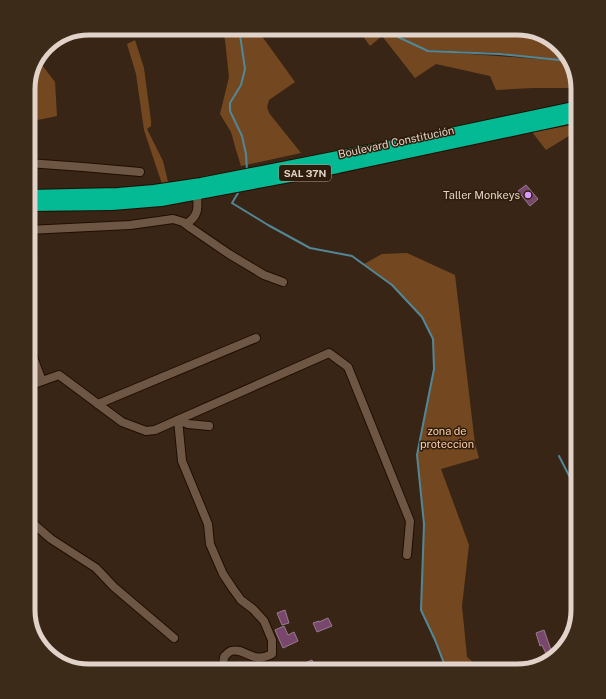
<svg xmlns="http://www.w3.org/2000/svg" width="606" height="699" viewBox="0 0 606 699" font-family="'Public Sans',sans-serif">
	<rect width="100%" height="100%" fill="#392515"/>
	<!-- green -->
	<g fill="#734821" fill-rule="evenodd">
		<polygon points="222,28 256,28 295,82 269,100 267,107 269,113 301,153 241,166 236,150 231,132 220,114 229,77 225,40"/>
		<path d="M357,28H521L544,34L566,52L578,88H533L496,90L490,76L436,64L415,78L382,36L370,46ZM421,47L428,50L500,53L566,61L428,51Z"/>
		<polygon points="135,40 144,68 151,121 151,126 147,129 163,161 168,182 162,184 144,130 136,74 127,44"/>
		<polygon points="39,61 55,82 57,116 28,122 28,84"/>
		<polygon points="578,124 578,133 577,131 546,150 532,132"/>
		<polygon points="407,253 455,275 475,444 479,458 441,469 469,545 462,606 467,657 483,671 447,671 435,640 421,610 424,524 417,455 434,369 433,339 422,317 392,285 364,264 382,254"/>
	</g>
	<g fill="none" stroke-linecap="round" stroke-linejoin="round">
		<!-- stream -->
		<g stroke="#528797" stroke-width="2">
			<polyline points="239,28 245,69 241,85 230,103 230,111 242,136 246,154 247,171"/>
			<polyline points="391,28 398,37 428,51 500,54 569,61"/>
			<polyline points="238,193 232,203 268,225 310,248 352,256 392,285 422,317 433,339 434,369 417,455 424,524 421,610 435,640 447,671"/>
			<polyline points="559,456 578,493"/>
		</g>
	</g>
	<!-- building -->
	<g fill="#78476b" stroke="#967d8f">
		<polygon points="526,185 538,199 530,206 518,191"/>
		<polygon points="285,610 289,623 282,625 277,613"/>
		<polygon points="328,618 332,626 317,632 313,623 319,621 319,622"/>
		<polygon points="284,626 288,635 294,632 298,641 283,648 275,630"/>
		<polygon points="544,630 551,650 552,650 555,657 554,659 549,660 542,645 540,646 536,633"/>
		<polygon points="312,660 317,671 311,671 307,662"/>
	</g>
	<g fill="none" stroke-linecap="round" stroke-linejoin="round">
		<!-- minor casing -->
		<g stroke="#200e01" stroke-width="10">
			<g id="minor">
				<polyline points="28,163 83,167 140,172"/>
				<path d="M186,224C199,216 198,208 197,194"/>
				<polyline points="28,230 130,225 173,219 183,222 191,228 229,254 264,275 283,282"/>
				<polyline points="28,344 42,381"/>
				<polyline points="28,386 59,375 122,422 146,431 155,430 329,353 348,367 410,521 407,555"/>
				<polyline points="98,404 256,338"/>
				<path d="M209,426L188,424L178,420L182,461L208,524L210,544L223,574L233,589L241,600L253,609L264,621L272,640V654C251,665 246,647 231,651C228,652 226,655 224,657L223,665L225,671"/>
				<polyline points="28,519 51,539 96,568 114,587 174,638"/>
			</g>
		</g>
		<!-- highway casing -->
		<g stroke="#200e01" stroke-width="14">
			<g id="highway">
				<polyline points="28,196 118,194 154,191 201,184 404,144 578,107"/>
				<polyline points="28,205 112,204 161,200 338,167 578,116"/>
			</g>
		</g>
		<!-- minor -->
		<use href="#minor" stroke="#6d5644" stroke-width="8"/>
		<!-- highway -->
		<use href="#highway" stroke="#03ba95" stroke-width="12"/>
	</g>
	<!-- markers -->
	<circle fill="#d79bf9" stroke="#2f1c0b" stroke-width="1.5" cx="528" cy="195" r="4"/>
	<g text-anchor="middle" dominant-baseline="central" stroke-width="3" stroke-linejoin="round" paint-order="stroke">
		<!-- shield labels -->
		<rect fill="#2f1c0b" stroke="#ac9c90" stroke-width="1" x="279" y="165" width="52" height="16" rx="3"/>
		<g font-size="10" font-weight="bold" fill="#e1d3c9">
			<text x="305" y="173">SAL 37N</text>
		</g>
		<!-- street labels -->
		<g font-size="11" fill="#e1d3c9" stroke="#2f1c0b">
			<text transform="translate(396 142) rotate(-12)">Boulevard Constitución</text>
		</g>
		<!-- poi labels -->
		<g font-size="11" fill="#e1d3c9" stroke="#2f1c0b" text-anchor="end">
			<text x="520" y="195">Taller Monkeys</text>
		</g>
		<!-- park labels -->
		<g font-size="11" fill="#fcd0ad" stroke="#2f1c0b">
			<text x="447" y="431">zona de<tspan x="447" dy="13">proteccion</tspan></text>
		</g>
	</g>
	<!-- crop -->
	<path d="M0 0H606V699H0ZM89 35H517A54 54 0 0 1 571 89V610A54 54 0 0 1 517 664H89A54 54 0 0 1 35 610V89A54 54 0 0 1 89 35Z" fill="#3d2b1a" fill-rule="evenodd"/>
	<path fill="none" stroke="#e1d3c9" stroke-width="5" d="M89 35H517A54 54 0 0 1 571 89V610A54 54 0 0 1 517 664H89A54 54 0 0 1 35 610V89A54 54 0 0 1 89 35Z"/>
</svg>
